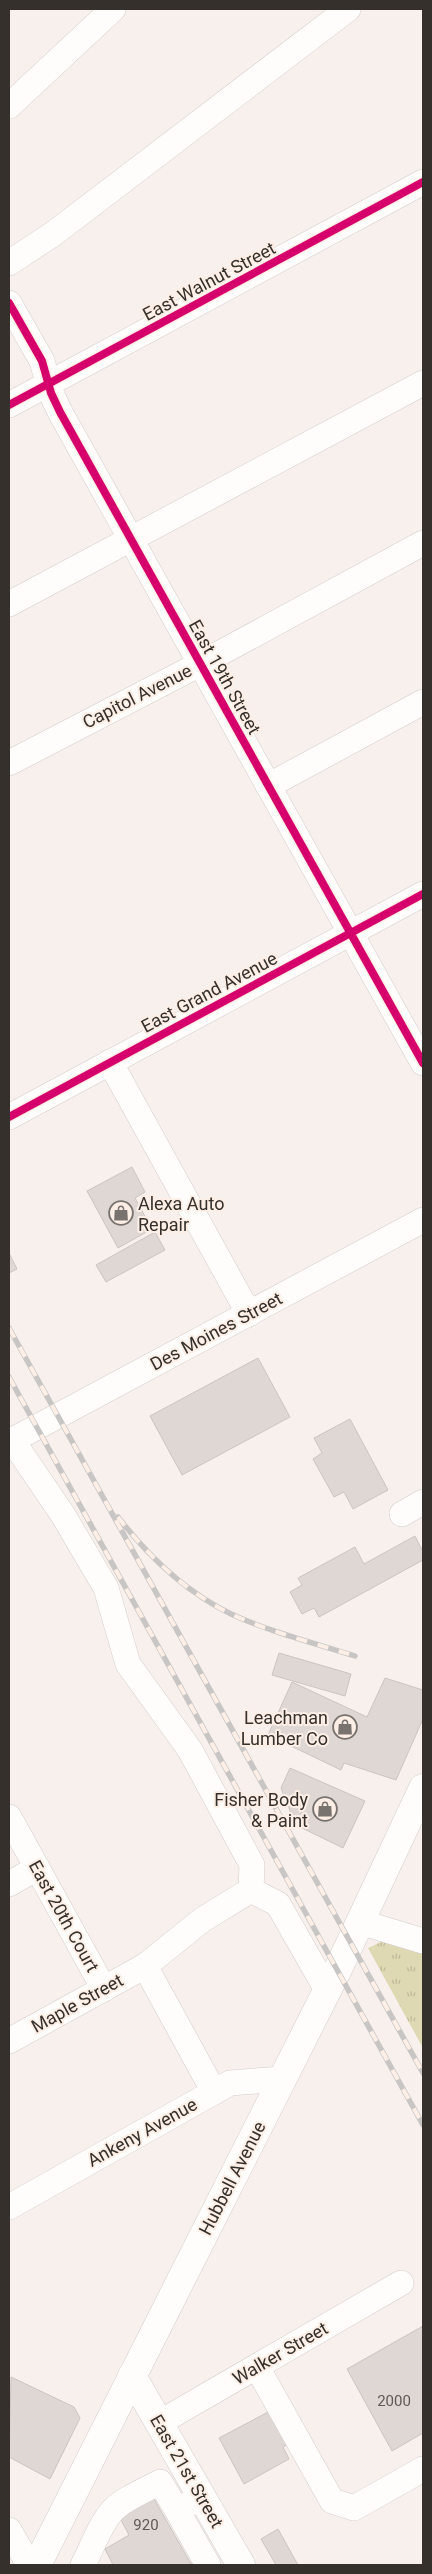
<svg xmlns="http://www.w3.org/2000/svg" width="432" height="2574" viewBox="0 0 432 2574" font-family="Roboto,sans-serif">
	<defs>
		<pattern id="grass-tufts" width="24" height="20" patternUnits="userSpaceOnUse" patternTransform="scale(1.25)"><rect width="24" height="20" fill="#ded8b3"/><path d="M3 7l-1-3M5 7V3M7 7l1-3M15 17l-1-3M17 17v-4M19 17l1-3" fill="none" stroke="#bfba9a"/></pattern>
	</defs>
	<rect width="100%" height="100%" fill="#f8f0ec"/>
	<!-- grass -->
	<polygon fill="url(#grass-tufts)" points="381,1942 423,1953 423,2048 368,1948"/>
	<!-- building -->
	<g fill="#ded7d4" stroke="#cbc4c1">
		<polygon points="132,1167 145,1192 135,1198 152,1229 118,1248 87,1191"/>
		<polygon points="155,1232 165,1250 106,1282 96,1265"/>
		<polygon points="9,1253 17,1269 9,1273"/>
		<polygon points="258,1358 290,1417 182,1475 150,1416"/>
		<polygon points="350,1419 388,1490 353,1509 344,1492 334,1497 313,1459 322,1453 314,1438"/>
		<polygon points="415,1536 423,1552 423,1560 319,1617 314,1608 302,1614 290,1592 302,1585 298,1578 355,1547 364,1564"/>
		<polygon points="279,1653 351,1674 345,1696 272,1675"/>
		<polygon points="385,1678 423,1690 423,1719 396,1780 344,1763 341,1770 268,1735 292,1682 367,1717"/>
		<polygon points="290,1768 365,1801 343,1848 298,1826 301,1820 292,1816 281,1788"/>
		<polygon points="423,2326 423,2433 392,2451 347,2369"/>
		<polygon points="11,2377 74,2407 80,2418 50,2479 9,2457"/>
		<polygon points="272,2410 290,2443 283,2447 289,2459 244,2484 219,2438"/>
		<polygon points="153,2497 191,2564 196,2562 198,2565 113,2565 105,2549 129,2535 119,2516"/>
		<polygon points="278,2529 298,2565 276,2565 261,2539"/>
	</g>
	<g fill="none" stroke-linecap="round" stroke-linejoin="round">
		<!-- minor casing -->
		<g stroke="#d4cdc9" stroke-width="26">
			<g id="minor">
				<polyline points="9,106 113,9"/>
				<polyline points="9,263 53,234 348,9"/>
				<polyline points="9,303 42,361 51,393 60,412 423,1063"/>
				<polyline points="9,405 423,182"/>
				<polyline points="9,604 423,383"/>
				<polyline points="9,763 200,664 423,543"/>
				<polyline points="268,786 423,702"/>
				<polyline points="110,1062 249,1314"/>
				<polyline points="9,1117 423,894"/>
				<polyline points="12,1440 63,1515 106,1588 128,1664 190,1750 252,1865 251,1890"/>
				<polyline points="9,1442 423,1220"/>
				<polyline points="402,1514 423,1502"/>
				<polyline points="9,1817 104,1989"/>
				<polyline points="9,1884 37,1868"/>
				<polyline points="360,1922 423,1941"/>
				<polyline points="145,1966 214,2092"/>
				<polyline points="9,2041 145,1966 202,1920 251,1890 278,1904 327,1990"/>
				<polyline points="9,2207 230,2083 282,2079"/>
				<polyline points="257,2367 332,2501 354,2508 423,2469"/>
				<polyline points="159,2423 401,2283"/>
				<polyline points="177,2510 208,2565"/>
				<polyline points="9,2530 29,2565"/>
				<path d="M83,2565C92,2548 100,2524 113,2510C125,2498 146,2490 160,2482L177,2510L202,2497"/>
			</g>
		</g>
		<!-- major casing -->
		<g stroke="#d4cdc9" stroke-width="29">
			<g id="major">
				<polyline points="132,2376 241,2565"/>
				<polyline points="37,2565 338,1969 423,1788"/>
			</g>
		</g>
		<!-- minor -->
		<use href="#minor" stroke="#fefdfc" stroke-width="25"/>
		<!-- major -->
		<use href="#major" stroke="#fefdfc" stroke-width="28"/>
		<!-- rail casing -->
		<g stroke="#c8c6c5" stroke-width="5.5">
			<g id="rail">
				<polyline points="9,1328 423,2073"/>
				<polyline points="9,1377 423,2125"/>
				<path d="M118,1517C148,1556 186,1592 231,1614C270,1632 314,1643 355,1656"/>
			</g>
		</g>
		<!-- rail -->
		<use href="#rail" stroke="#feefe6" stroke-width="4" stroke-dasharray="11" stroke-linecap="butt"/>
		<!-- cycleway casing -->
		<g stroke="#feefe6" stroke-width="11">
			<g id="cycleway">
				<polyline points="9,303 42,361 51,393 60,412 423,1063"/>
				<polyline points="9,405 423,182"/>
				<polyline points="9,1117 423,894"/>
			</g>
		</g>
		<!-- cycleway -->
		<use href="#cycleway" stroke="#d6006c" stroke-width="8"/>
	</g>
	<!-- icons -->
	<defs>
		<g id="shop-ring" transform="scale(1.25)"><circle r="9.5" fill="#feefe6" stroke="#79736f" stroke-width="1.5"/><path d="M-5-2.5h2.3a2.7 3.5 0 0 1 5.4 0H5L5.5 6h-11ZM-1.5-2.5h3a1.5 2.3 0 0 0-3 0Z" fill="#79736f"/></g>
	</defs>
	<g fill-rule="evenodd">
		<use href="#shop-ring" x="121" y="1213"/>
		<use href="#shop-ring" x="345" y="1727"/>
		<use href="#shop-ring" x="325" y="1809"/>
	</g>
	<g text-anchor="middle" dominant-baseline="central" stroke-width="4" stroke-linejoin="round" paint-order="stroke">
		<!-- number labels -->
		<g font-size="15" fill="#605a57">
			<text x="394" y="2401">2000</text>
			<text x="146" y="2525">920</text>
		</g>
		<!-- street labels -->
		<g font-size="18" fill="#35302c" stroke="#feefe6">
			<text transform="translate(209 281) rotate(-28)">East Walnut Street</text>
			<text transform="translate(225 677) rotate(61)">East 19th Street</text>
			<text transform="translate(137 696) rotate(-27)">Capitol Avenue</text>
			<text transform="translate(209 992) rotate(-28)">East Grand Avenue</text>
			<text transform="translate(216 1331) rotate(-28)">Des Moines Street</text>
			<text transform="translate(64 1916) rotate(61)">East 20th Court</text>
			<text transform="translate(77 2003) rotate(-29)">Maple Street</text>
			<text transform="translate(142 2132) rotate(-29)">Ankeny Avenue</text>
			<text transform="translate(232 2178) rotate(-63)">Hubbell Avenue</text>
			<text transform="translate(280 2353) rotate(-30)">Walker Street</text>
			<text transform="translate(187 2471) rotate(60)">East 21st Street</text>
		</g>
		<!-- poi labels -->
		<g font-size="18" fill="#35302c" stroke="#feefe6" text-anchor="end">
			<text x="138" y="1203" text-anchor="start">Alexa Auto<tspan x="138" dy="21">Repair</tspan></text>
			<text x="328" y="1717">Leachman<tspan x="328" dy="21">Lumber Co</tspan></text>
			<text x="308" y="1799">Fisher Body<tspan x="308" dy="21">&amp; Paint</tspan></text>
		</g>
	</g>
	<!-- border -->
	<rect width="432" height="2574" fill="none" stroke="#35302c" stroke-width="20"/>
</svg>
